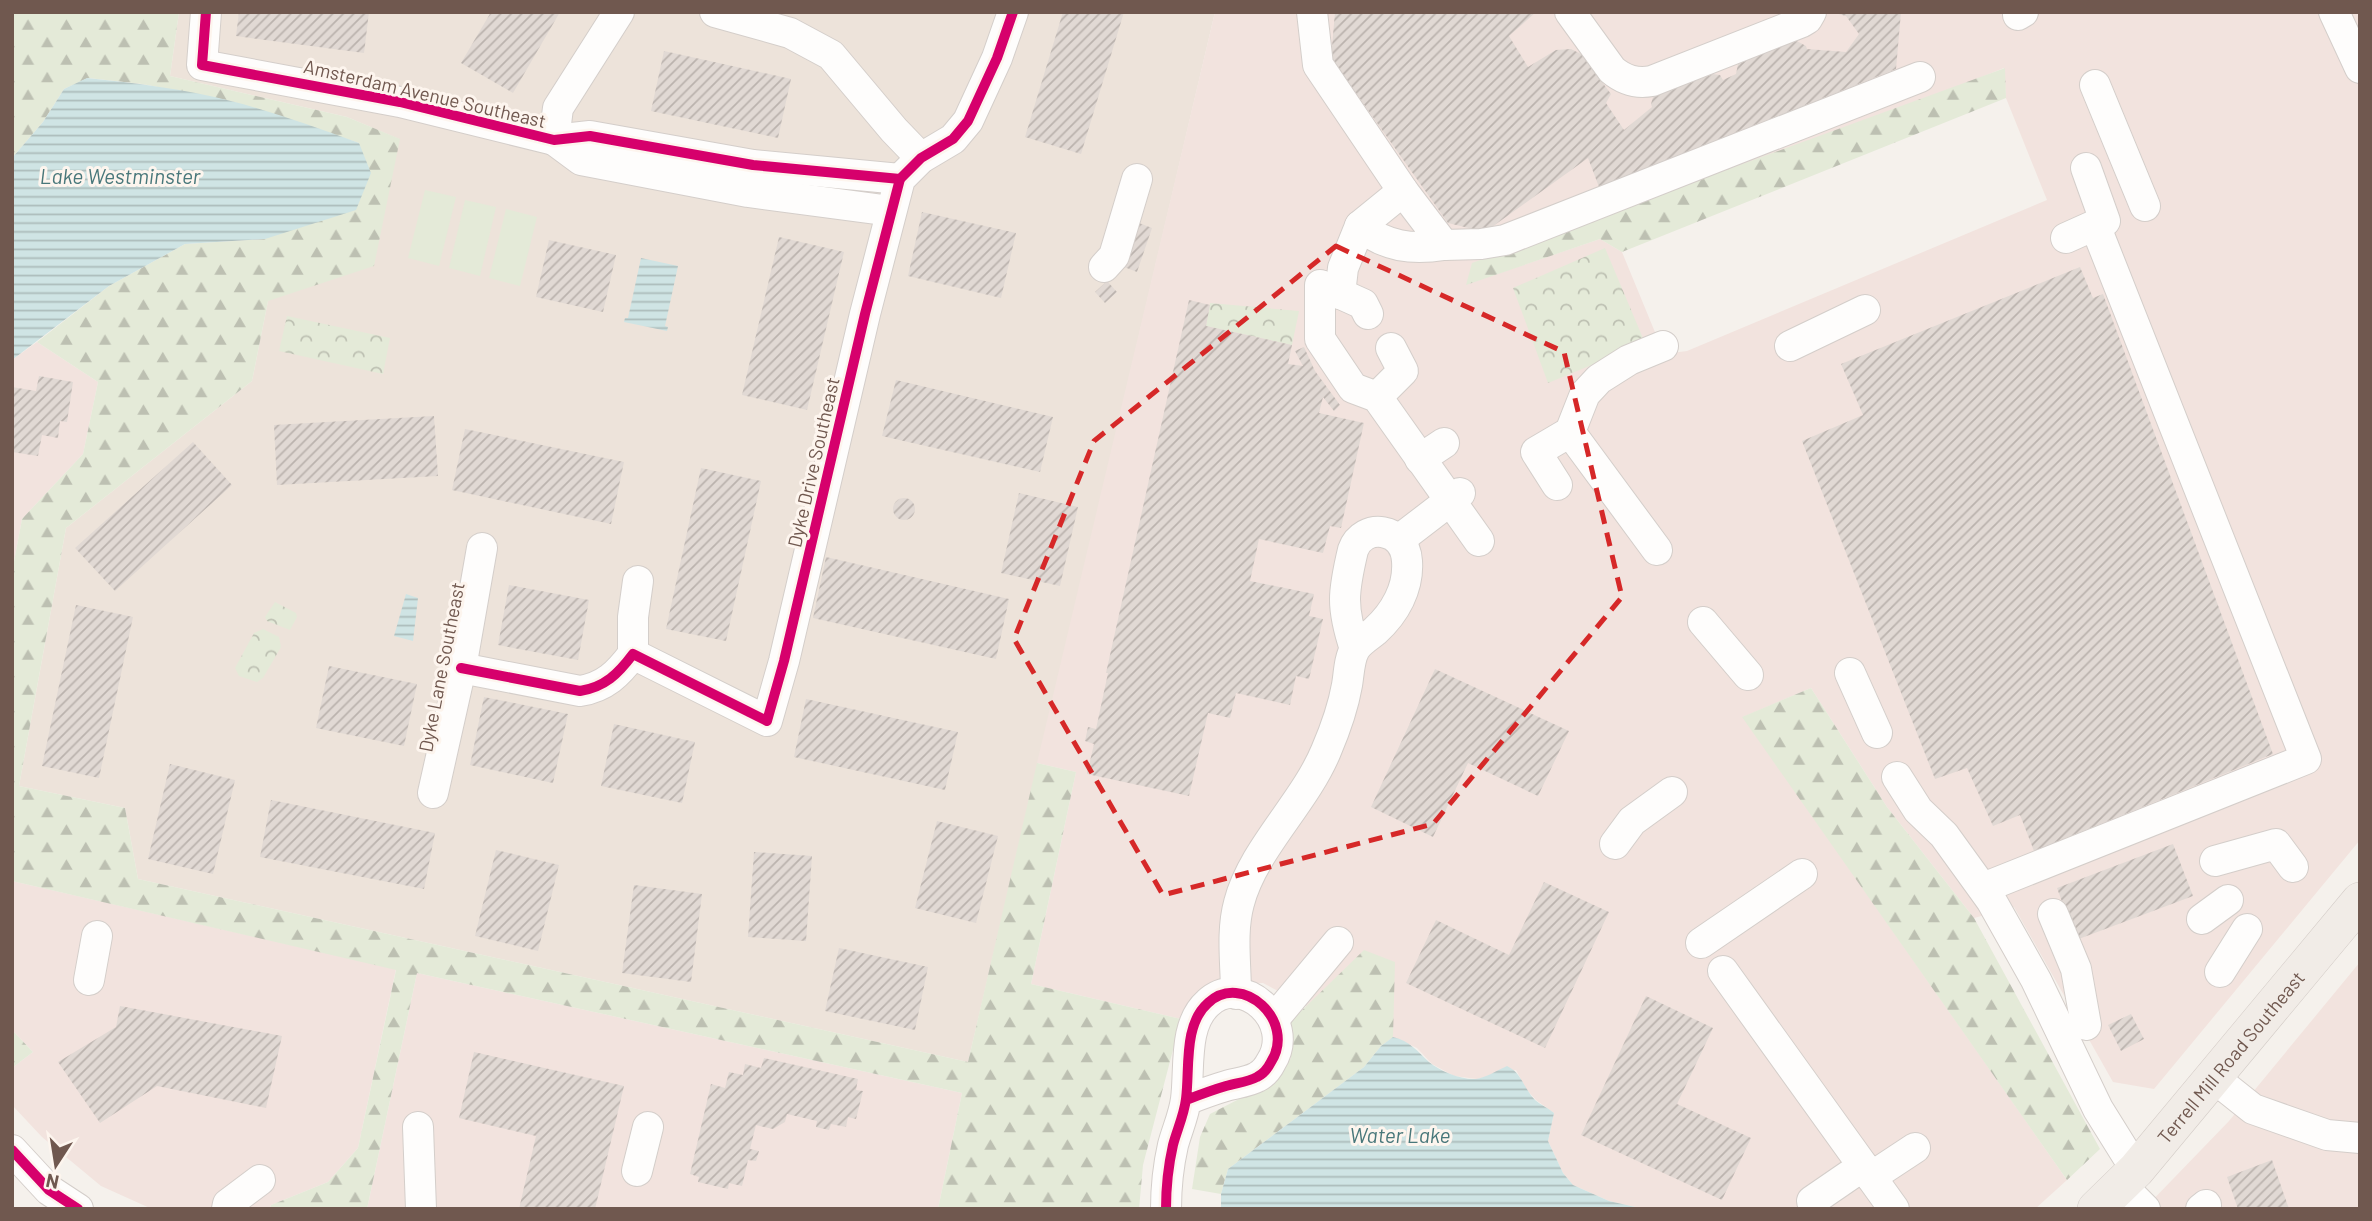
<svg xmlns="http://www.w3.org/2000/svg" width="2372" height="1221" viewBox="0 0 2372 1221" font-family="Barlow,sans-serif">
	<defs>
		<pattern id="forest-firs" width="22" height="20" patternUnits="userSpaceOnUse" patternTransform="scale(1.75)"><rect width="22" height="20" fill="#e4ead8"/><path d="M5 1l3.5 6h-7zM16 11l3.5 6h-7z" fill="#bdc0b2"/></pattern>
		<pattern id="park-crowns" width="20" height="18" patternUnits="userSpaceOnUse" patternTransform="scale(1.75)"><rect width="20" height="18" fill="#e4ead8"/><path d="M2 6a3 3 0 1 1 6 0M12 15a3 3 0 1 1 6 0" fill="none" stroke="#bdc0b2"/></pattern>
		<pattern id="water-rules" width="6" height="5" patternUnits="userSpaceOnUse" patternTransform="scale(1.75)"><rect width="6" height="5" fill="#cfe4e4"/><path d="M0 2.5h6" fill="none" stroke="#acbcbb"/></pattern>
		<pattern id="building-hatch" width="6" height="6" patternUnits="userSpaceOnUse" patternTransform="scale(1.75)"><rect width="6" height="6" fill="#e1d9d4"/><path d="M-1 1l2-2M0 6l6-6M5 7l2-2" fill="none" stroke="#bbb3ae"/></pattern>
	</defs>
	<rect width="100%" height="100%" fill="#f5f1ec"/>
	<!-- residential -->
	<polygon fill="#ede3da" points="179,12 1215,12 968,1062 138,879 125,808 19,786 66,528 252,381 268,301 399,139 347,117 170,76"/>
	<!-- commercial -->
	<g fill="#f2e3de" fill-rule="evenodd">
		<path d="M1215,12H2360V840L2154,1089L2113,1082L2014,907L1974,918L1887,807L1811,688L1743,717L2067,1180L2035,1209H1644L1609,1201L1573,1185L1563,1173L1548,1141L1554,1113L1536,1100L1526,1089L1516,1070L1477,1079L1454,1076L1432,1064L1417,1048L1393,1037L1381,1046L1263,983L1213,984L1192,998L1181,1019L1031,984L1076,772L1037,763ZM2004,68L2006,98L2047,200L1687,351L1664,354L1622,252L1600,239L1467,284Z"/>
		<polygon points="37,342 98,382 83,454 22,519 12,572 12,360"/>
		<polygon points="12,881 396,969 358,1148 328,1182 271,1205 270,1209 152,1209 101,1186 42,1137 12,1105 12,1068 33,1052 12,1030"/>
		<polygon points="2360,962 2360,1209 2144,1209 2229,1121"/>
		<polygon points="417,973 962,1093 938,1209 367,1209"/>
	</g>
	<!-- forest -->
	<g fill="url(#forest-firs)">
		<polygon points="12,12 179,12 170,76 347,117 400,139 374,266 268,301 252,381 66,528 19,786 125,808 138,879 968,1062 1037,763 1076,772 1031,984 1181,1019 1143,1165 1139,1209 938,1209 962,1093 417,973 367,1209 270,1209 271,1205 328,1182 358,1148 396,970 12,881 12,572 22,519 83,454 98,382 37,342 109,286 185,244 265,239 359,143 231,101 142,84 88,78 64,89 43,122 12,158"/>
		<polygon points="2005,68 2006,98 1622,252 1600,239 1466,285 1472,263"/>
		<polygon points="1811,688 1887,807 1974,918 2100,1149 2067,1180 1742,717"/>
		<polygon points="1364,950 1395,962 1393,1037 1381,1046 1364,1067 1228,1169 1221,1194 1192,1189 1200,1137 1210,1114 1274,1081 1291,1058 1291,1021"/>
		<polygon points="12,1030 33,1052 12,1068"/>
	</g>
	<!-- park -->
	<g fill="url(#park-crowns)">
		<polygon points="1605,248 1645,343 1548,383 1513,288"/>
		<polygon points="1210,303 1299,311 1292,345 1206,326"/>
		<polygon points="287,316 390,338 383,374 279,351"/>
		<polygon points="275,602 296,613 297,617 290,630 267,621 265,617"/>
		<polygon points="263,629 279,637 281,647 263,678 257,682 239,676 235,668 254,633"/>
	</g>
	<!-- pitch -->
	<g fill="#e4ead8">
		<polygon points="425,190 456,197 439,266 408,258"/>
		<polygon points="465,200 496,207 480,276 449,268"/>
		<polygon points="506,209 537,217 520,286 489,278"/>
	</g>
	<!-- water -->
	<g fill="url(#water-rules)">
		<path d="M87,78C136,83 184,89 231,101C274,112 317,128 359,143L371,173L356,210L265,239L185,244L109,286L12,360V158L43,122L64,89Z"/>
		<polygon points="641,258 678,266 665,326 668,327 667,331 624,322 625,318 628,318"/>
		<polygon points="406,594 418,598 413,641 394,636"/>
		<path d="M1393,1037C1410,1041 1417,1051 1429,1062C1440,1071 1461,1080 1476,1079C1485,1078 1498,1070 1507,1066C1522,1073 1524,1089 1535,1100C1541,1105 1548,1108 1554,1113L1548,1141L1563,1173L1573,1185L1609,1201L1644,1209H1221V1194L1228,1169L1364,1067L1381,1046Z"/>
	</g>
	<!-- building -->
	<g fill="url(#building-hatch)">
		<polygon points="239,12 369,12 364,53 236,36"/>
		<polygon points="491,12 560,12 513,93 461,63"/>
		<polygon points="1063,12 1124,12 1081,154 1025,137"/>
		<polygon points="1335,12 1536,12 1509,36 1528,67 1556,50 1571,49 1581,54 1611,94 1606,103 1624,130 1652,107 1651,104 1653,97 1713,74 1720,75 1723,80 1736,74 1738,64 1795,40 1806,46 1807,49 1846,52 1859,34 1846,16 1831,12 1901,12 1896,69 1599,187 1588,158 1485,232 1448,223 1331,58"/>
		<polygon points="664,51 791,79 778,138 651,111"/>
		<polygon points="922,212 1016,233 1001,298 908,276"/>
		<polygon points="1134,221 1152,228 1137,272 1119,265"/>
		<polygon points="779,237 844,252 807,410 742,395"/>
		<polygon points="549,240 616,255 603,312 536,297"/>
		<polygon points="2080,267 2093,298 2103,294 2273,754 2034,851 2020,815 1993,826 1967,768 1935,779 1802,441 1863,415 1841,364"/>
		<polygon points="1107,281 1117,292 1105,303 1095,292"/>
		<polygon points="1189,300 1210,305 1206,326 1292,345 1288,364 1303,366 1295,351 1304,347 1315,371 1340,405 1334,411 1323,397 1319,413 1364,423 1341,528 1330,526 1323,553 1259,539 1250,581 1314,594 1309,616 1323,619 1309,679 1296,676 1290,705 1236,693 1230,718 1208,713 1189,796 1087,774 1094,744 1085,741 1088,727 1096,729 1108,673 1106,673"/>
		<polygon points="39,376 73,382 67,422 60,421 58,438 42,435 38,456 12,452 12,387 36,391"/>
		<polygon points="896,380 1053,417 1040,472 882,436"/>
		<polygon points="434,416 438,476 277,485 274,425"/>
		<polygon points="465,429 624,462 611,524 452,490"/>
		<polygon points="193,442 232,485 115,591 75,548"/>
		<polygon points="701,468 761,481 726,641 666,629"/>
		<polygon points="1019,493 1078,507 1060,586 1001,573"/>
		<circle cx="904" cy="509" r="11"/>
		<polygon points="826,557 1009,599 996,659 813,618"/>
		<polygon points="509,585 589,600 578,660 498,645"/>
		<polygon points="76,605 133,617 99,778 42,766"/>
		<polygon points="329,666 417,684 404,746 316,728"/>
		<polygon points="1435,669 1569,731 1538,796 1468,763 1433,837 1371,807"/>
		<polygon points="484,697 568,714 553,783 470,765"/>
		<polygon points="806,699 958,732 945,790 794,757"/>
		<polygon points="614,724 695,742 682,803 601,786"/>
		<polygon points="170,764 235,780 213,874 148,859"/>
		<polygon points="271,800 435,833 424,889 260,857"/>
		<polygon points="937,821 998,836 976,923 915,908"/>
		<polygon points="2173,844 2193,896 2076,940 2057,888"/>
		<polygon points="496,850 559,865 538,951 475,936"/>
		<polygon points="754,852 812,856 806,941 748,937"/>
		<polygon points="1544,882 1609,912 1545,1048 1406,983 1436,920 1509,955"/>
		<polygon points="634,885 702,894 691,982 622,973"/>
		<polygon points="839,948 928,967 915,1030 825,1011"/>
		<polygon points="1646,996 1713,1028 1677,1104 1751,1138 1722,1200 1581,1135"/>
		<polygon points="120,1006 282,1036 266,1108 157,1086 100,1123 58,1062 116,1027"/>
		<polygon points="2131,1014 2144,1039 2121,1051 2108,1025"/>
		<polygon points="474,1052 624,1086 595,1209 519,1209 536,1136 459,1118"/>
		<polygon points="764,1058 858,1079 856,1090 863,1091 856,1119 848,1117 846,1127 831,1124 829,1130 816,1127 817,1121 787,1114 785,1122 773,1129 756,1125 750,1149 759,1151 756,1161 748,1160 742,1186 729,1183 728,1189 698,1182 699,1177 690,1174 711,1084 725,1088 729,1072 743,1075 745,1064 761,1068"/>
		<polygon points="2272,1160 2289,1209 2238,1209 2227,1177"/>
	</g>
	<g fill="none" stroke-linecap="round" stroke-linejoin="round">
		<!-- minor casing -->
		<g stroke="#d4ceca" stroke-width="32">
			<g id="minor">
				<polyline points="206,12 202,65 400,102 554,140 590,136 753,165 900,179"/>
				<polyline points="715,12 790,33 831,55 894,130 921,158"/>
				<path d="M1312,12L1318,65L1403,191L1444,245C1412,250 1386,247 1360,226"/>
				<path d="M1570,12L1612,70C1624,80 1636,84 1652,81L1802,22L1807,19L1811,12"/>
				<polyline points="2334,12 2360,68"/>
				<polyline points="2018,15 2023,12"/>
				<polyline points="2095,85 2145,206"/>
				<polyline points="554,140 581,160 748,192 891,211"/>
				<polyline points="554,140 558,108 619,12"/>
				<polyline points="2086,168 2105,221"/>
				<polyline points="1444,245 1481,244 1505,240 1920,77"/>
				<polyline points="1104,267 1114,256 1137,179"/>
				<polyline points="1320,285 1320,339 1353,388 1377,397 1479,541"/>
				<polyline points="1323,286 1363,304 1368,314"/>
				<polyline points="1340,294 1343,268 1360,226 1403,191"/>
				<polyline points="1790,346 1865,310"/>
				<polyline points="1377,397 1403,371 1391,348"/>
				<polyline points="1570,432 1657,550"/>
				<polyline points="1420,459 1444,443"/>
				<polyline points="1557,485 1536,452 1570,432 1585,394 1599,379 1629,360 1663,346"/>
				<polyline points="1400,539 1460,493"/>
				<polyline points="1703,622 1748,675"/>
				<polyline points="633,654 633,617 638,581"/>
				<path d="M461,668L580,691C605,687 618,674 633,654L767,721L784,661L865,314L900,179L921,158L953,139L968,121L997,58L1013,12"/>
				<polyline points="1850,673 1877,733"/>
				<polyline points="1897,777 1918,810 1944,835 1991,900 2036,980 2098,1109 2136,1170"/>
				<polyline points="433,793 461,668 482,548"/>
				<polyline points="1615,844 1632,821 1672,792"/>
				<polyline points="2215,861 2276,844 2293,867"/>
				<polyline points="1983,888 2306,759 2095,225 2066,238"/>
				<polyline points="2053,914 2076,969 2086,1025"/>
				<polyline points="2202,919 2228,900"/>
				<polyline points="1701,943 1802,874"/>
				<polyline points="1723,971 1894,1209"/>
				<polyline points="2220,972 2247,929"/>
				<polyline points="89,980 97,936"/>
				<path d="M1236,994C1236,964 1231,932 1239,903C1253,849 1304,804 1326,751C1335,730 1343,708 1347,685C1349,674 1349,659 1355,649C1359,642 1369,636 1375,631C1395,613 1409,588 1407,561C1405,527 1363,522 1353,550C1343,592 1341,607 1355,649"/>
				<polyline points="1274,1019 1338,942"/>
				<polyline points="2214,1078 2253,1109 2327,1135 2360,1138"/>
				<polyline points="418,1127 421,1209"/>
				<polyline points="12,1150 49,1190 78,1209"/>
				<polyline points="637,1171 648,1127"/>
				<polyline points="1871,1177 1915,1148"/>
				<polyline points="2121,1185 2145,1209"/>
				<polyline points="1812,1201 1863,1166"/>
				<polyline points="227,1209 228,1204 260,1180"/>
				<path d="M1166,1209C1166,1187 1168,1167 1173,1145C1177,1130 1184,1115 1186,1099C1190,1069 1183,1025 1208,1003C1242,971 1297,1021 1271,1062C1268,1068 1263,1074 1257,1077C1248,1082 1236,1083 1226,1086C1212,1090 1199,1095 1186,1100"/>
				<polyline points="2201,1209 2206,1205"/>
			</g>
		</g>
		<!-- major casing -->
		<g stroke="#d3ccc7" stroke-width="38">
			<g id="major">
				<path id="s1" d="M2096,1209L2136,1170L2360,901"/>
			</g>
		</g>
		<!-- minor -->
		<use href="#minor" stroke="#fefdfc" stroke-width="30"/>
		<!-- major -->
		<use href="#major" stroke="#f1ece7" stroke-width="37"/>
		<!-- cycleway casing -->
		<g stroke="#fdf5ee" stroke-width="15">
			<g id="cycleway">
				<polyline points="206,12 202,65 400,102 554,140 590,136 753,165 900,179"/>
				<path d="M461,668L580,691C605,687 618,674 633,654L767,721L784,661L865,314L900,179L921,158L953,139L968,121L997,58L1013,12"/>
				<polyline points="12,1150 49,1190 78,1209"/>
				<path d="M1166,1209C1166,1187 1168,1167 1173,1145C1177,1130 1184,1115 1186,1099C1190,1069 1183,1025 1208,1003C1242,971 1297,1021 1271,1062C1268,1068 1263,1074 1257,1077C1248,1082 1236,1083 1226,1086C1212,1090 1199,1095 1186,1100"/>
			</g>
		</g>
		<!-- cycleway -->
		<use href="#cycleway" stroke="#d6006c" stroke-width="10"/>
	</g>
	<!-- marked area -->
	<path fill="none" stroke="#d62828" stroke-width="5" stroke-dasharray="14 9" stroke-linejoin="round" d="M1336,246L1564,352L1622,597L1433,824L1163,895L1014,639L1094,441Z"/>
	<g text-anchor="middle" dominant-baseline="central" stroke-width="6" stroke-linejoin="round" paint-order="stroke">
		<!-- street labels -->
		<g font-size="19" fill="#70584f" stroke="#fdf5ee">
			<text transform="translate(425 93) rotate(13)">Amsterdam Avenue Southeast</text>
			<text transform="translate(813 462) rotate(-77)">Dyke Drive Southeast</text>
			<text transform="translate(441 667) rotate(-79)">Dyke Lane Southeast</text>
			<text stroke="none"><textPath href="#s1" startOffset="203">Terrell Mill Road Southeast</textPath></text>
		</g>
		<!-- water labels -->
		<g font-size="21" font-style="italic" fill="#48777a" stroke="#fdf5ee">
			<text x="120" y="175">Lake Westminster</text>
			<text x="1400" y="1134">Water Lake</text>
		</g>
	</g>
	<!-- border -->
	<rect width="2372" height="1221" fill="none" stroke="#70584f" stroke-width="28"/>
	<!-- north arrow -->
	<g transform="translate(56 1165) rotate(192)" stroke="#fdf5ee" stroke-width="5" paint-order="stroke">
	<path d="M0-5L12 26L0 18L-12 26Z" fill="#70584f"/>
	<text y="-10" font-size="19" font-weight="bold" text-anchor="middle" fill="#70584f">N</text>
	</g>
</svg>
